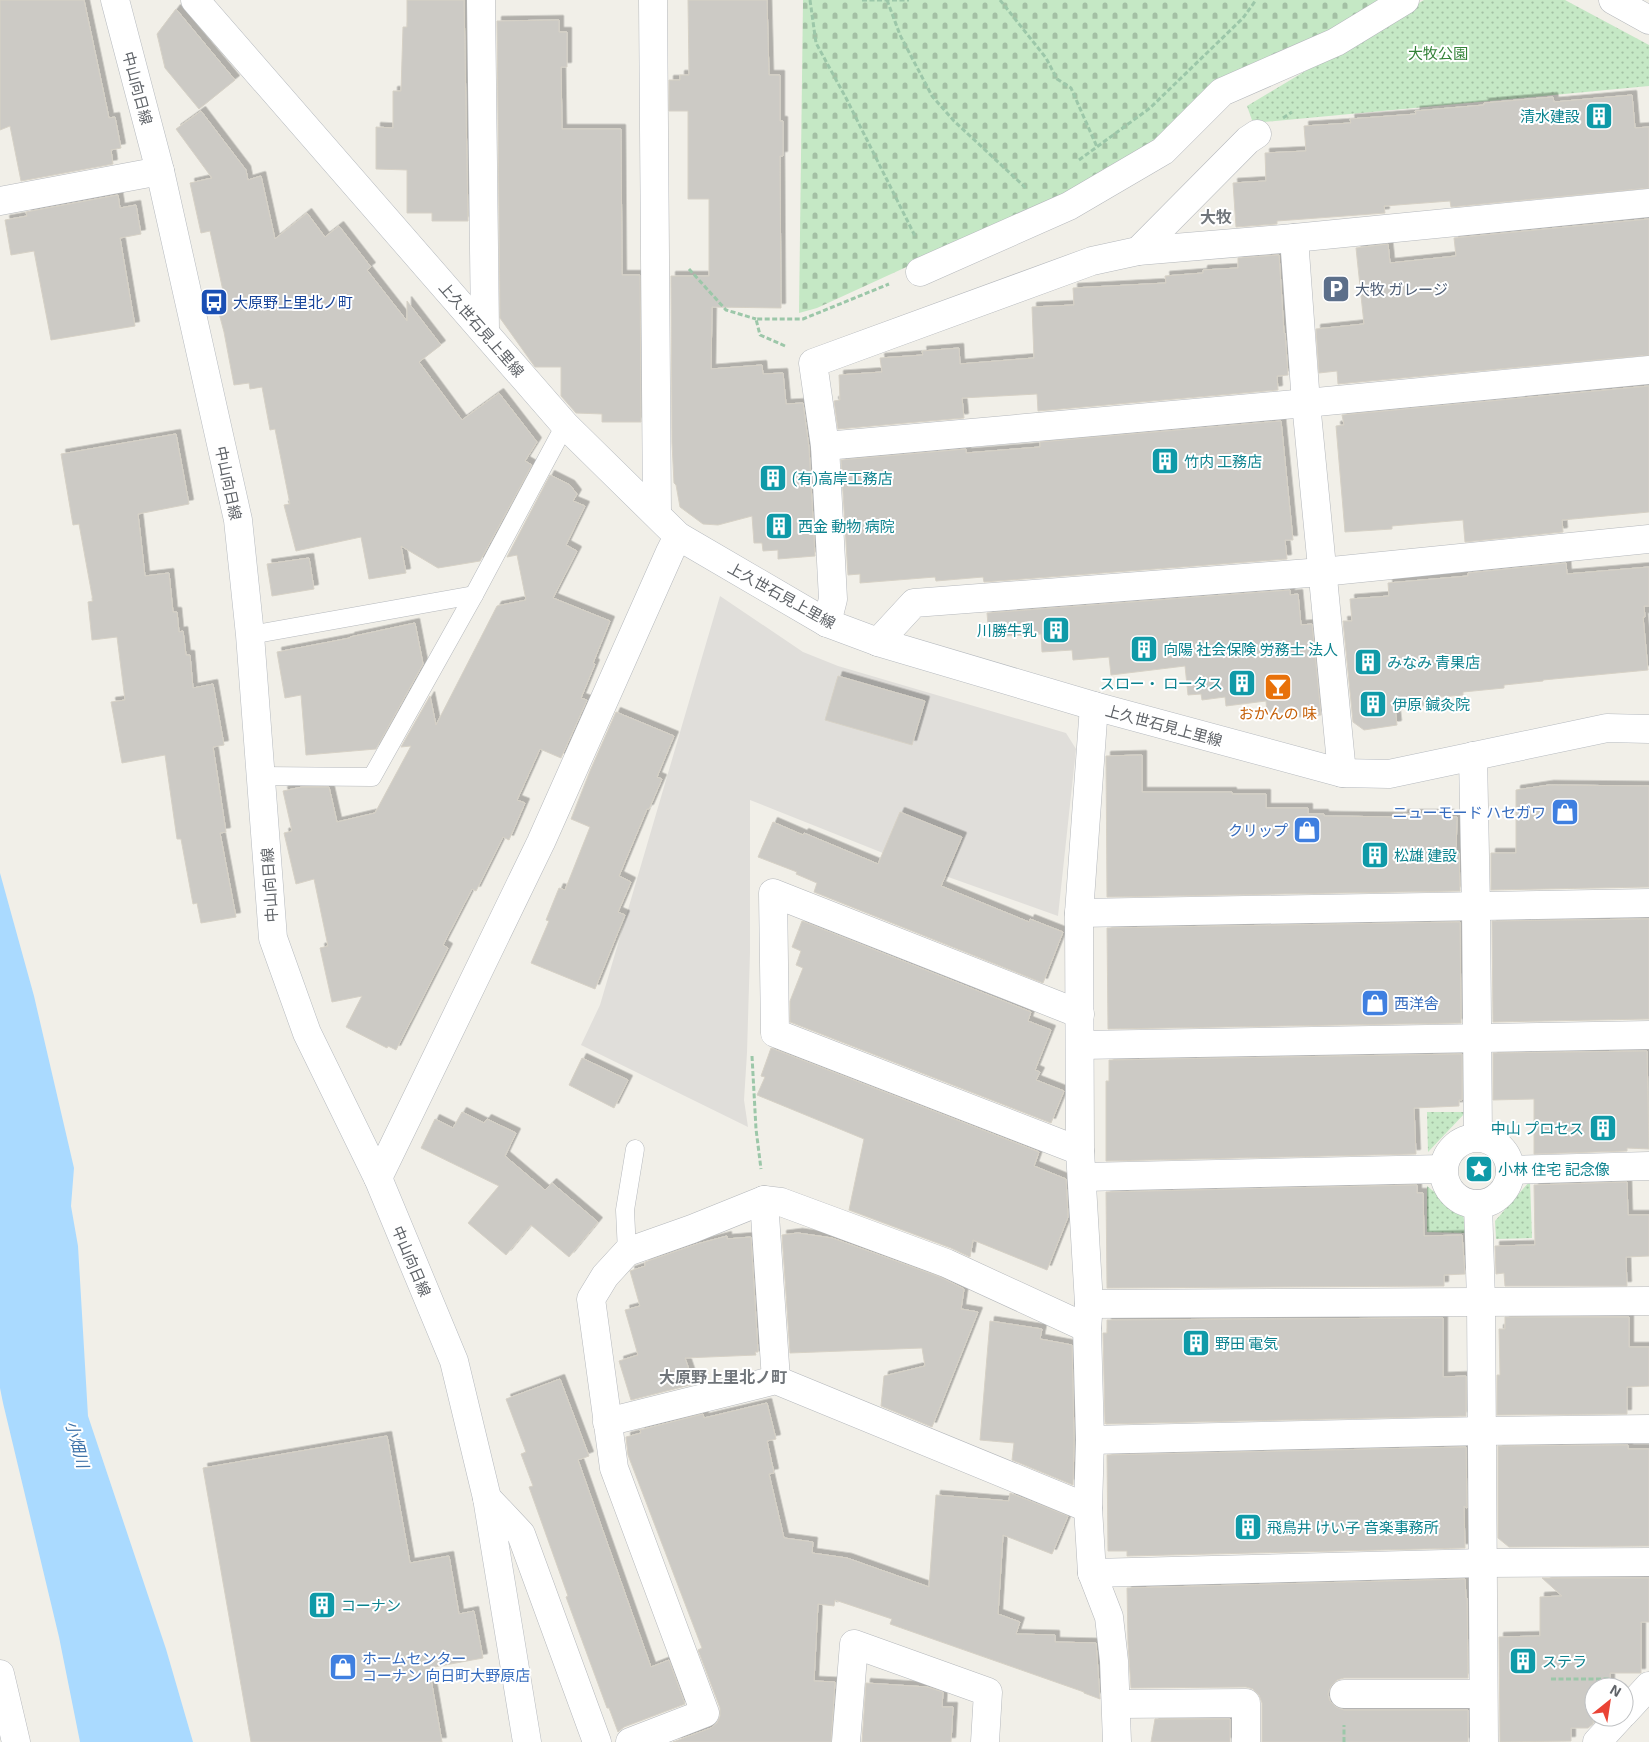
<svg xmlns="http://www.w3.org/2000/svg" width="1649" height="1742" viewBox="0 0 1649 1742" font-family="'Exo 2','Noto Sans JP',sans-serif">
	<defs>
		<pattern id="cemetery-stones" width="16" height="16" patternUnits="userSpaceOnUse" patternTransform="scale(1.25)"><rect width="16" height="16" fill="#c5e8c5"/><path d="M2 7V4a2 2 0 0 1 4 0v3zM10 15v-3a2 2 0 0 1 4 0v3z" fill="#a3c0a4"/></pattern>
		<pattern id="park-dots" width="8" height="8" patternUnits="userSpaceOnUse" patternTransform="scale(1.25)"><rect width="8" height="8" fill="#c5e8c5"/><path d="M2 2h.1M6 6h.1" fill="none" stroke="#a3c0a4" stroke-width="1.8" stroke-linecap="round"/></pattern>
		<filter id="shadow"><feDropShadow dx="4.5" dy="-4.5" stdDeviation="0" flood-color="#0004"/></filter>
	</defs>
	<rect width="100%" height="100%" fill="#f1efe8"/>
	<!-- industrial -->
	<polygon fill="#e0deda" points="720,596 803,652 838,666 1066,733 1076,749 1058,916 903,861 750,800 750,952 747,1053 744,1100 748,1127 581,1045 600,1005"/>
	<!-- cemetery -->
	<polygon fill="url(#cemetery-stones)" points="803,0 1384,0 1153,145 1059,197 817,308 799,313"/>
	<!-- park -->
	<g fill="url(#park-dots)">
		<polygon points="1424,0 1565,0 1649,45 1649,86 1253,123 1247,106"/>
		<polygon points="1427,1112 1466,1112 1428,1152"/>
		<polygon points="1530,1181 1532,1238 1496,1239 1495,1221"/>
		<polygon points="1427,1186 1463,1215 1467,1233 1427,1232"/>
	</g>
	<!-- water -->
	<polygon fill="#aadaff" points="0,873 34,996 74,1168 71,1206 78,1246 88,1416 166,1649 193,1742 80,1742 59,1637 3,1403 0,1388"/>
	<!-- building -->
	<g fill="#cccac5" stroke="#d6d1c6" filter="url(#shadow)">
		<polygon points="0,0 84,0 109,118 115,117 121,148 111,150 113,164 21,181 10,126 0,130"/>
		<polygon points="407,0 464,0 468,221 432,221 432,213 407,213 407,170 376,169 376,127 393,128 393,91 401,91 403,27 407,27"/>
		<polygon points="688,0 767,0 769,75 780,75 780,121 783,121 783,156 780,156 781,308 712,307 711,369 762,365 763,374 783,373 786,404 803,403 809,448 815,556 778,559 778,550 763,551 762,543 754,543 752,516 718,525 703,524 680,507 676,485 674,483 672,443 671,276 709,276 709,199 688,199 688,111 669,111 669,80 680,80 680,75 689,75"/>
		<polygon points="176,9 235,80 199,109 165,68 157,34"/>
		<polygon points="559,20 559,32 567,32 567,67 561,67 562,129 621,129 622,275 640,275 641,422 602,422 602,414 576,413 561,396 561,367 535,367 500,318 497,21"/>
		<polygon points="1632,95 1635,128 1649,127 1649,188 1451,207 1450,201 1384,206 1385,213 1277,221 1277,224 1236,227 1233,183 1266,181 1265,153 1306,151 1304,126 1351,123 1350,119 1416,114 1415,111 1484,105 1484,103 1553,97 1554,102"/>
		<polygon points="201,111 246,170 248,180 261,176 275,239 307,213 325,237 339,226 371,267 367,270 407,321 407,301 441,345 419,362 462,420 499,393 537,442 525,461 532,465 480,561 438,568 401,546 406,573 369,579 361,537 296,551 284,505 290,504 275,429 270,430 262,387 250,389 249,383 234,385 224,332 216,302 225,300 210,231 201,233 190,183 212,178 176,129"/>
		<polygon points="118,195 120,208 136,205 141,234 120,238 135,326 51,340 34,251 11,255 5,220 27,216 26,212"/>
		<polygon points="1649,219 1649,355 1338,384 1337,371 1319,373 1316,329 1364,324 1356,248 1388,244 1390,263 1456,256 1454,238"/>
		<polygon points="1279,255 1284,333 1285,333 1288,375 1277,376 1278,390 1038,411 1037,394 962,398 964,418 838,429 834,401 840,400 839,375 882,372 880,358 923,355 922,351 959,348 960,364 1034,358 1032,307 1074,305 1073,288 1166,283 1165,276 1203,273 1203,270 1238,268 1238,258"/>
		<polygon points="1649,386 1649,512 1562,520 1563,532 1465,542 1463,520 1392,526 1392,529 1345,532 1336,426 1344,425 1342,415"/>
		<polygon points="1281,421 1293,540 1285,540 1287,559 984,582 983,577 936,581 935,577 860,583 860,574 848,575 841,460 966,449 966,453 1040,447 1040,442"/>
		<polygon points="176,434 189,504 138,514 145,576 169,573 173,612 177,612 179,632 183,631 186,655 190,655 193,688 213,684 224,745 213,747 226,832 220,833 236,917 201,923 197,903 193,904 181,839 177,839 165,755 122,763 111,702 125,700 117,637 92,640 88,602 93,601 79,524 73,525 61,454"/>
		<polygon points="550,475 570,485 577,494 573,501 585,506 566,545 577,551 553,598 610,621 593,663 595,664 581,698 587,700 561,758 540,749 517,800 525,803 509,840 503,837 476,891 472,889 443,945 448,948 396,1050 388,1046 387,1048 346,1027 362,996 332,1002 320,948 328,946 314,879 296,884 284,833 292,831 283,791 302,787 329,787 337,822 375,813 411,746 401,747 430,696 436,725 497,606 526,600 517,555 507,557"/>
		<polygon points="309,558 314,589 272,596 267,564"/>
		<polygon points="1566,563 1567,574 1649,567 1649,606 1644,606 1645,617 1643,617 1648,670 1543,680 1543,681 1504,685 1504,688 1463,692 1463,695 1430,698 1431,705 1395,708 1397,725 1364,730 1353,722 1343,621 1352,621 1350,599 1389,596 1388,583 1468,576 1468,573"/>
		<polygon points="1290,590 1290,595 1298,594 1301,625 1312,624 1321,715 1299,717 1298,711 1267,714 1266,701 1226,706 1225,697 1202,700 1201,694 1188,695 1185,666 1111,675 1109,657 1073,660 1072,650 1042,652 1041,634 989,637 987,613"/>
		<polygon points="415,623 423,664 376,749 306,755 301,695 285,698 277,652 350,638 350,637"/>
		<polygon points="838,676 925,701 912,745 825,720"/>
		<polygon points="616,712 674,736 657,777 662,779 649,809 647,809 619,876 631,882 618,912 625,915 595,989 531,963 549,921 546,920 559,888 565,890 590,827 571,819 590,771"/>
		<polygon points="1142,755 1142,792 1232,792 1232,794 1266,794 1266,808 1308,808 1308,814 1324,814 1324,816 1403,817 1403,814 1450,814 1450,817 1457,817 1456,853 1459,853 1460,891 1107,897 1106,756"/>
		<polygon points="1549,785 1649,786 1649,887 1491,890 1491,853 1516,853 1516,790"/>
		<polygon points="900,812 962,837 941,886 1029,922 1030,919 1063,932 1043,983 814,892 817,883 796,874 797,872 758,857 773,822 803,835 804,833 878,864"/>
		<polygon points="1649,919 1649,1019 1493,1022 1492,921"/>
		<polygon points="802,921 1031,1012 1028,1021 1051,1030 1035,1070 1040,1072 1036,1080 1064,1091 1051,1123 790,1022 790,1001 803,968 796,965 801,951 792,947"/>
		<polygon points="1460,922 1461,1023 1108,1029 1107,928"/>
		<polygon points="771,1048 1039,1152 1034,1166 1066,1179 1068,1217 1047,1270 973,1240 970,1257 951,1248 849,1210 864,1139 757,1095 765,1077 761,1076"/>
		<polygon points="1647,1051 1649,1149 1627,1148 1627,1151 1534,1154 1534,1099 1493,1100 1493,1053"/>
		<polygon points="1462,1054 1462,1100 1459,1100 1459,1106 1414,1108 1416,1154 1106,1161 1106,1081 1109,1081 1109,1060"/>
		<polygon points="582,1058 628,1080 614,1108 569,1085"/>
		<polygon points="462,1112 484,1123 487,1119 516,1133 505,1156 545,1190 552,1183 598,1222 569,1257 531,1225 506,1255 468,1223 499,1186 421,1148 435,1119 453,1128"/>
		<polygon points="1627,1182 1628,1215 1649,1215 1649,1256 1626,1257 1627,1286 1505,1286 1504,1273 1496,1274 1495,1246 1535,1245 1534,1185"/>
		<polygon points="1417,1185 1417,1193 1423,1193 1424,1236 1462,1235 1465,1274 1444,1275 1444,1286 1107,1288 1106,1192"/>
		<polygon points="798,1233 832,1238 940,1277 964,1289 961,1309 978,1312 932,1427 881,1406 884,1376 925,1366 922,1348 790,1353 782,1235"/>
		<polygon points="727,1236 727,1239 751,1237 758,1352 755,1352 756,1355 685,1358 694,1384 631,1400 619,1361 638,1355 625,1310 640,1306 630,1271 645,1266 645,1262 697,1244"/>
		<polygon points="1505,1317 1629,1317 1629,1347 1649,1347 1649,1386 1627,1387 1627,1414 1497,1415 1497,1375 1500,1375 1499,1329 1505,1329"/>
		<polygon points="1443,1318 1443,1377 1466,1376 1466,1416 1106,1424 1106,1422 1105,1424 1103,1333 1107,1333 1107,1320"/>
		<polygon points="990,1321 1042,1329 1040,1339 1072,1345 1074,1440 1073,1485 1012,1460 1014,1443 980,1440"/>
		<polygon points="560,1379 589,1456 578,1460 651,1667 669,1660 685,1704 624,1727 618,1732 609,1708 607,1708 566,1597 568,1596 529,1487 533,1486 521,1454 526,1452 506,1399"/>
		<polygon points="767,1403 776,1439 767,1441 774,1473 769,1474 784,1538 813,1542 812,1553 847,1558 929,1587 936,1495 1009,1501 1010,1493 1068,1516 1052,1554 1003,1535 998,1614 1020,1622 1016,1634 1055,1635 1055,1642 1096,1643 1100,1699 1084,1693 1084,1692 890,1624 892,1619 835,1600 834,1606 818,1604 814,1681 835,1682 831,1742 673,1742 711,1728 717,1723 720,1716 720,1708 698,1650 702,1648 628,1455 626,1437 641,1433 640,1430 703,1414 704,1418"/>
		<polygon points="387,1436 410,1563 449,1556 459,1614 474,1611 483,1658 429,1668 442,1742 251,1742 203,1468"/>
		<polygon points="1628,1445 1628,1449 1649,1449 1649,1546 1509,1547 1498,1538 1498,1446"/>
		<polygon points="1466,1447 1467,1508 1464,1506 1465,1548 1127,1556 1127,1551 1108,1551 1107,1455"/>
		<polygon points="1542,1578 1649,1578 1649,1622 1641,1622 1641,1673 1610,1673 1610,1687 1594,1687 1593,1724 1588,1728 1571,1728 1571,1741 1500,1742 1499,1637 1540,1636 1540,1597 1562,1596"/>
		<polygon points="1465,1579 1466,1598 1467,1598 1468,1678 1344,1678 1337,1680 1331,1686 1328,1694 1330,1701 1336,1707 1344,1710 1468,1710 1468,1742 1262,1742 1262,1703 1259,1695 1253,1689 1246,1687 1131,1688 1128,1643 1127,1588"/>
		<polygon points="866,1683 927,1687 943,1692 942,1707 953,1707 951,1742 862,1742"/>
		<polygon points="1155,1719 1230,1719 1230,1742 1151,1742"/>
	</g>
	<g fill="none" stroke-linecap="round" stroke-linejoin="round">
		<!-- service casing -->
		<g stroke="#b5b8bc" stroke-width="19">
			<g id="service">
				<polyline points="250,635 474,595"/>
				<polyline points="261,776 372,777 474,595 565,425"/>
				<polyline points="627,1252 625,1210 635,1149"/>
			</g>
		</g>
		<!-- minor casing -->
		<g stroke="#b5b8bc" stroke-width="29">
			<g id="minor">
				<polyline points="481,0 485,331"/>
				<polyline points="653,0 657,514"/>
				<polyline points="1613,0 1649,20"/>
				<polyline points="0,201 160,171"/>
				<polyline points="1294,238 1306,403 1342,773"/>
				<polyline points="1138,251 1248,140 1257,134"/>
				<polyline points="920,272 1069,206 1163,151 1222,92 1336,42 1405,0"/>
				<polyline points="825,446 1306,403 1649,370"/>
				<polyline points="827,623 833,599 825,446 813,363 1092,261 1138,251 1294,238 1649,203"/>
				<polyline points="878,642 914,603 1322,572 1649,539"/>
				<polyline points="1094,706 1079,913 1080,1151 1089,1304 1087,1328 1090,1440 1088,1508 1092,1573 1109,1617 1114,1661 1117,1742"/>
				<polyline points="1473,756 1476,907 1478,1137"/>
				<polyline points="1079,913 1649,903"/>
				<polyline points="1080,1014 773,893 775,1033 1080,1151"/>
				<polyline points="1081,1045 1649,1035"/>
				<circle cx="1477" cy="1171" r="33"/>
				<polyline points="1510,1170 1649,1166"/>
				<polyline points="1083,1177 1443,1169"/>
				<polyline points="378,1178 541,842 670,552 678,536"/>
				<polyline points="764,1200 776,1380"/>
				<polyline points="1478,1204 1481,1301 1484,1742"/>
				<polyline points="1089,1304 1649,1301"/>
				<polyline points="607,1422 776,1380 1088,1508"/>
				<polyline points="1090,1440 1482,1431 1649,1429"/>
				<polyline points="487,1498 521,1534 597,1742"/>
				<polyline points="1092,1573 1483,1563 1649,1562"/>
				<polyline points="0,1674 16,1742"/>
				<polyline points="1344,1694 1483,1694"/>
				<polyline points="1117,1704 1246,1703 1246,1742"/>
				<polyline points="1624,1713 1649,1686"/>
				<polyline points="630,1742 705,1713 614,1468 591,1299 605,1276 627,1252 692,1229 764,1200 781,1202 946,1263 1087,1328"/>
				<polyline points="846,1742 854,1644 988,1692 985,1742"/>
				<polyline points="1597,1742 1620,1717"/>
			</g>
		</g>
		<!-- secondary casing -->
		<g stroke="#b6babf" stroke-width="29">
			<g id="secondary">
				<polyline points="115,0 160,171 238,520 250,635 273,938 307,1033 378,1178 454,1361 487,1498 527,1742"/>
				<polyline points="195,0 565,425 678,536 827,623 878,642 1094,706 1342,773 1389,774 1607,728 1649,729"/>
			</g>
		</g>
		<!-- path -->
		<g stroke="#9cc7a9" stroke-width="3" stroke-dasharray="5 2.5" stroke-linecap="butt">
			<polyline points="810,0 816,43 846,98 916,238"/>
			<polyline points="862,0 909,0"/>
			<polyline points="887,0 900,35 932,96 954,121 1026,188 1027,187"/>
			<polyline points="1000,0 1046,58 1057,79 1071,88 1097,147"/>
			<polyline points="1283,118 1292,112"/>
			<polyline points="1079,160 1150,108 1243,18 1256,0"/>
			<polyline points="689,269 726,310 756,319"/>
			<polyline points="785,346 760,335 756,319 803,319 889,284"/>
			<polyline points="752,1056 756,1129 761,1169"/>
			<polyline points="1551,1679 1610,1679"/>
			<polyline points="1344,1742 1344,1725"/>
		</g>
		<!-- service -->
		<use href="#service" stroke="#fff" stroke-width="18"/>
		<!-- minor -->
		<use href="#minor" stroke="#fff" stroke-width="28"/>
		<!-- secondary -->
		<use href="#secondary" stroke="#fff" stroke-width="28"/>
	</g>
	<!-- icons -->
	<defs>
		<g id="building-square" transform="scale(1.4375)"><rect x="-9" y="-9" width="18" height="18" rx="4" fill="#0f9aa8" stroke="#fff"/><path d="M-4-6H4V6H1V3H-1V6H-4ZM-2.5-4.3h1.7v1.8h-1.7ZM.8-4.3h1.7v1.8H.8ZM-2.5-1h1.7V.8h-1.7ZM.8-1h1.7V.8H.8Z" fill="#fff"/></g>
		<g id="parking-square" transform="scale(1.4375)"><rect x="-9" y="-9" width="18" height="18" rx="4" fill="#5c6f8a" stroke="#fff"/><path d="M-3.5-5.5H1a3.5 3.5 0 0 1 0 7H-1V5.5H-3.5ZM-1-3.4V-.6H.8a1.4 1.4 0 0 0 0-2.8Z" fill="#fff"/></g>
		<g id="bus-square" transform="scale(1.4375)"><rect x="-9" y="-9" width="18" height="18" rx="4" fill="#1a4fb4" stroke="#fff"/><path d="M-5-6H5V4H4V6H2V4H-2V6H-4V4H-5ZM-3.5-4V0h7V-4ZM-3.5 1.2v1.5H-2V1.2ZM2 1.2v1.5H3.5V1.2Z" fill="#fff"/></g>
		<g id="bar-square" transform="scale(1.4375)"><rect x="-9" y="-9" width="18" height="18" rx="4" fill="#e8710a" stroke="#fff"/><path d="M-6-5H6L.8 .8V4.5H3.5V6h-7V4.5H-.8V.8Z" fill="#fff"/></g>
		<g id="shop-square" transform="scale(1.4375)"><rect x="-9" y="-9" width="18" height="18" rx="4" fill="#3f7fe0" stroke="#fff"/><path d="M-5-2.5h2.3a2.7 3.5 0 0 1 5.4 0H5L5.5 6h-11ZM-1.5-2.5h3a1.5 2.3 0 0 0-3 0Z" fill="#fff"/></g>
		<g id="sight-square" transform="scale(1.4375)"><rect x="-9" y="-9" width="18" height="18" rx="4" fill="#0f9aa8" stroke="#fff"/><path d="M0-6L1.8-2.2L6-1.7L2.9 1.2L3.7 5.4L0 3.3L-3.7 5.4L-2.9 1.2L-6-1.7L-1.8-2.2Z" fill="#fff"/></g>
	</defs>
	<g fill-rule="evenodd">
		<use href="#building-square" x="1599" y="116"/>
		<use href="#parking-square" x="1336" y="289"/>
		<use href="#bus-square" x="214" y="302"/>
		<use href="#building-square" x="1165" y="461"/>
		<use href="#building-square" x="773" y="478"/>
		<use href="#building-square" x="779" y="526"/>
		<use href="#building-square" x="1056" y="630"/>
		<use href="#building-square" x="1144" y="649"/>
		<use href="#building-square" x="1368" y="662"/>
		<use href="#building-square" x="1242" y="683"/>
		<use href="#bar-square" x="1278" y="687"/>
		<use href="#building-square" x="1373" y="704"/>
		<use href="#shop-square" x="1565" y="812"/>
		<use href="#shop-square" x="1307" y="830"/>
		<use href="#building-square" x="1375" y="855"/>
		<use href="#shop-square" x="1375" y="1003"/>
		<use href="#building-square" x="1603" y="1128"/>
		<use href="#sight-square" x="1479" y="1169"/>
		<use href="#building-square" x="1196" y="1343"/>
		<use href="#building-square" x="1248" y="1527"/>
		<use href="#building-square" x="322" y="1605"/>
		<use href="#building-square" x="1523" y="1661"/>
		<use href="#shop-square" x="343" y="1667"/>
	</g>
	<g text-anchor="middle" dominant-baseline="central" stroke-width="4" stroke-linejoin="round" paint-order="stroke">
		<!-- park labels -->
		<g font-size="15" fill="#348238" stroke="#fff">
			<text x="1438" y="53">大牧公園</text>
		</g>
		<!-- street labels -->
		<g font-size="15" fill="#5f6368" stroke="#fff">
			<text transform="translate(138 88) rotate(75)">中山向日線</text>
			<text transform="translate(482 329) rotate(49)">上久世石見上里線</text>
			<text transform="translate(229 483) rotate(78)">中山向日線</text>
			<text transform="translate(782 595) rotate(29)">上久世石見上里線</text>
			<text transform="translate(1164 725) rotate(15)">上久世石見上里線</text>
			<text transform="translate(269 885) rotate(-94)">中山向日線</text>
			<text transform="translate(412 1261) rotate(67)">中山向日線</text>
		</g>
		<!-- culture labels -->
		<g font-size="15" fill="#0d838f" stroke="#fff" text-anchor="start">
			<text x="1580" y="116" text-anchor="end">清水建設</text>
			<text x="1184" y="461">竹内 工務店</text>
			<text x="792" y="478">(有)高岸工務店</text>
			<text x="798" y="526">西金 動物 病院</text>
			<text x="1037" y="630" text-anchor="end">川勝牛乳</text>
			<text x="1163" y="649">向陽 社会保険 労務士 法人</text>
			<text x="1387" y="662">みなみ 青果店</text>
			<text x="1223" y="683" text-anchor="end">スロー・ ロータス</text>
			<text x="1392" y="704">伊原 鍼灸院</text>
			<text x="1394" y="855">松雄 建設</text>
			<text x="1584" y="1128" text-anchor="end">中山 プロセス</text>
			<text x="1498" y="1169">小林 住宅 記念像</text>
			<text x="1215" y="1343">野田 電気</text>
			<text x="1267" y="1527">飛鳥井 けい子 音楽事務所</text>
			<text x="341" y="1605">コーナン</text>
			<text x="1542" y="1661">ステラ</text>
		</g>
		<!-- service labels -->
		<g font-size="15" fill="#4e5e75" stroke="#fff" text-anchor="start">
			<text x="1355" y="289">大牧 ガレージ</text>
		</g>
		<!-- transit labels -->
		<g font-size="15" fill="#164399" stroke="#fff" text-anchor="start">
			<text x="233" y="302">大原野上里北ノ町</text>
		</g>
		<!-- food labels -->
		<g font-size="15" fill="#c56008" stroke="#fff">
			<text x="1278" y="713">おかんの 味</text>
		</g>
		<!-- shop labels -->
		<g font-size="15" fill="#366cbe" stroke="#fff" text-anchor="end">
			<text x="1546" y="812">ニューモード ハセガワ</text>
			<text x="1288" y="830">クリップ</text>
			<text x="1394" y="1003" text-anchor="start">西洋舎</text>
			<text x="362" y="1658" text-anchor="start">ホームセンター<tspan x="362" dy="17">コーナン 向日町大野原店</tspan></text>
		</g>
		<!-- neighbourhood labels -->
		<g font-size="16" font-weight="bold" fill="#70757a" stroke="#fff">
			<text x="1216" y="216">大牧</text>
			<text x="723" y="1376">大原野上里北ノ町</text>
		</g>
		<!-- water labels -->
		<g font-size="16" font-style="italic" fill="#4174aa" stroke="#fff">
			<text transform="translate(78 1444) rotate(75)">小畑川</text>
		</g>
	</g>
	<!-- north arrow -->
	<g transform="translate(1609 1702) rotate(30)"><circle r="24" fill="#ffffff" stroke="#bfc1c3"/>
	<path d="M0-4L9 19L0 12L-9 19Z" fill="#ea4335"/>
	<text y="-8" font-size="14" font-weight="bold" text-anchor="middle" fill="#5f6368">N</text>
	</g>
</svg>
